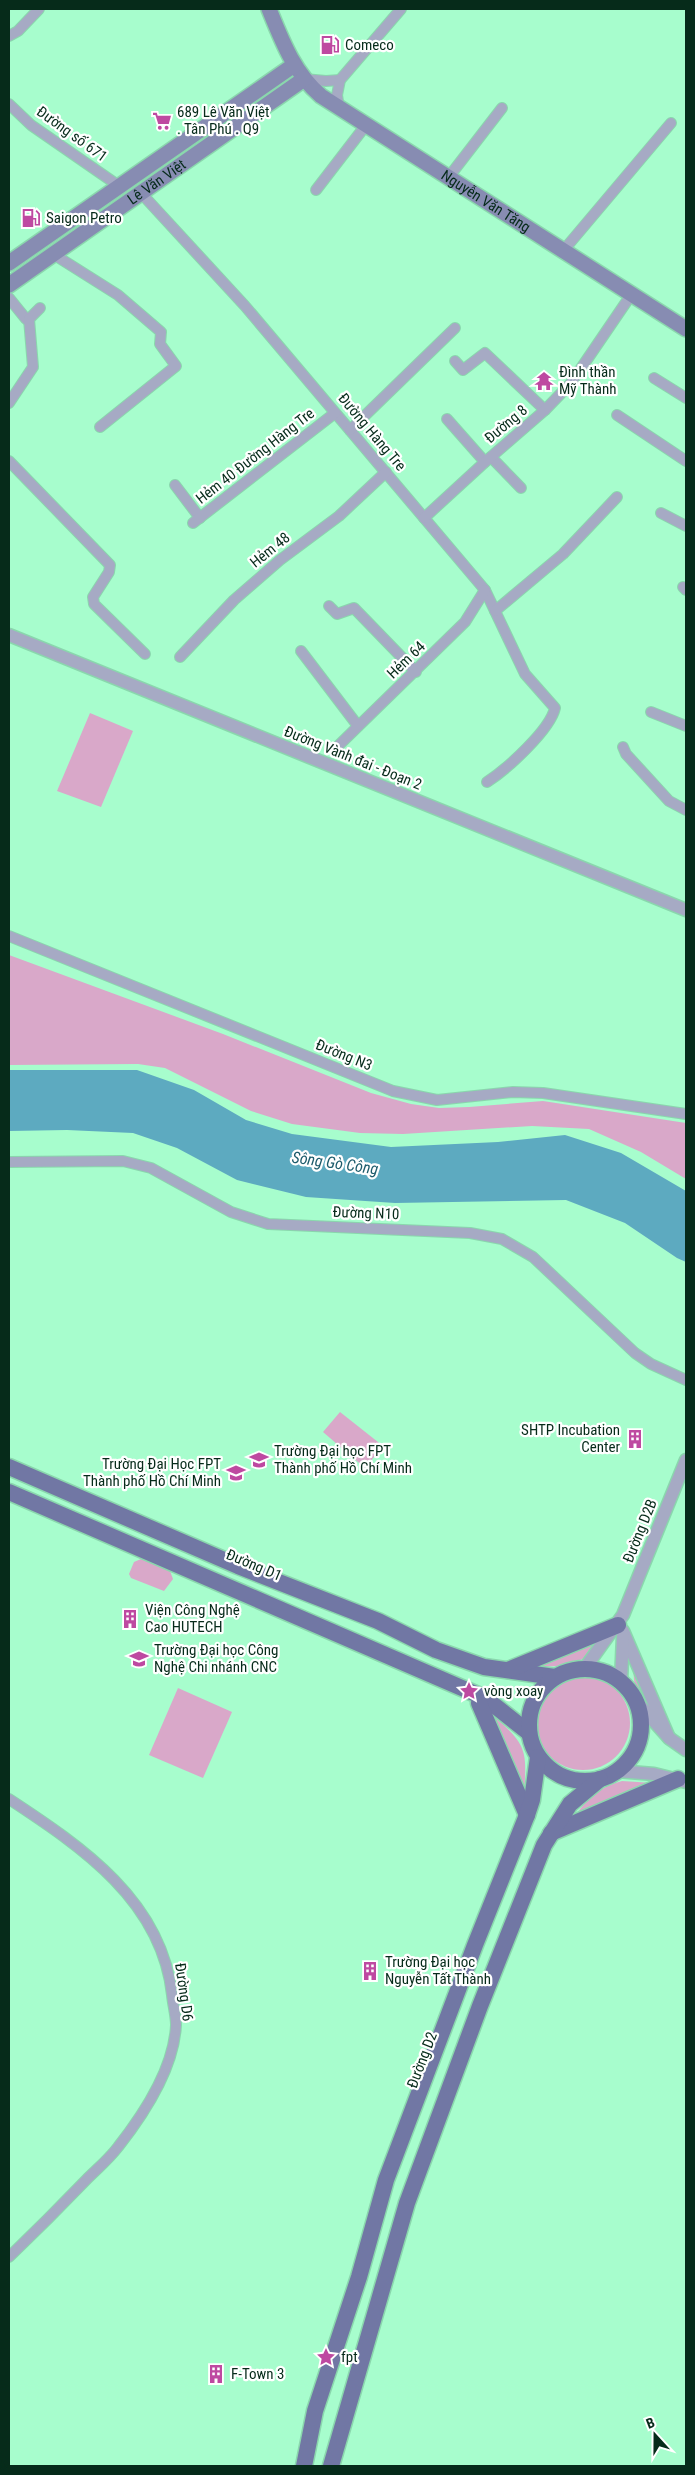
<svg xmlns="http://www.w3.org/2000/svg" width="695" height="2475" viewBox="0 0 695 2475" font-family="'Roboto Condensed',sans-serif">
	<rect width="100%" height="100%" fill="#a7fdcd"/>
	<!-- green -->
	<g fill="#d9a8c9">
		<polygon points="90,713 133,731 101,807 57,791"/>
		<polygon points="9,955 223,1034 371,1093 411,1104 439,1108 469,1107 543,1101 686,1123 686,1179 641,1152 589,1129 532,1126 403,1134 360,1133 292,1124 251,1111 165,1068 138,1064 9,1065"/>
		<polygon points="340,1412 383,1446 365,1468 323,1432"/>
		<polygon points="141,1559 170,1571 173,1579 164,1591 131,1578 129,1574 134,1562"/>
		<path d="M606,1634C601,1641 595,1649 588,1655C575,1667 548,1668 531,1665Z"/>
		<polygon points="632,1659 655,1714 635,1688"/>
		<circle cx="583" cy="1723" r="47"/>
		<polygon points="178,1688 232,1712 203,1778 149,1755"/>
		<path d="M493,1716C527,1744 527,1751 524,1794Z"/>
		<path d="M622,1781L653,1783L577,1813C589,1797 602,1786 622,1781Z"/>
	</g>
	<!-- water -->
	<polygon fill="#5daac0" points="9,1070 137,1070 194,1090 246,1120 292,1134 391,1147 498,1142 565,1135 621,1153 686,1191 686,1262 677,1258 625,1223 566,1200 395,1203 306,1197 237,1180 177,1148 133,1133 67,1130 9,1131"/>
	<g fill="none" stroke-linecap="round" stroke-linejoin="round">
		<!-- minor casing -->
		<g stroke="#8ad7ad" stroke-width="12">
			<g id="minor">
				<polyline points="9,36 18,31 39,9"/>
				<polyline points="304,79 326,81 340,80"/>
				<polyline points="9,104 31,125 119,186"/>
				<polyline points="339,108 337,95 340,80 401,9"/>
				<polyline points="448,178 502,108"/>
				<polyline points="316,190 366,125"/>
				<path d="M141,193L245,306L485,590L525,674L555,708C550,730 507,769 487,782"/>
				<polyline points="563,251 671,123"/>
				<polyline points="53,254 118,295 161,332 160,344 176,366 100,427"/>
				<polyline points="9,298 26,319 29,319 40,308"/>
				<polyline points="455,361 463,370 485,353 545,410"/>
				<polyline points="654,378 686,398"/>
				<polyline points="9,403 33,367 29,319"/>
				<polyline points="617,415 686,461"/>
				<polyline points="447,419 485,462"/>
				<polyline points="350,430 455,328"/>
				<polyline points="491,457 521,488"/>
				<polyline points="9,461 110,565 109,572 93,597 94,604 145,654"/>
				<polyline points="175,485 200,518"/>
				<polyline points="661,513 686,526"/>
				<polyline points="424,518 485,462 545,410 571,383 631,295"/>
				<polyline points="193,523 335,413"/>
				<polyline points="683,587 686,590"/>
				<polyline points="329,606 337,614 354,608 416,672"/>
				<polyline points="495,611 563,554 617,497"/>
				<polyline points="301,651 358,726"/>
				<polyline points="180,657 234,600 280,560 339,516 386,472"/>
				<polyline points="651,712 686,726"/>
				<polyline points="339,745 465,622 485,590"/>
				<polyline points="623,747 626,754 669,801 686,810"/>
				<polyline points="9,936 393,1091 437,1100 513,1092 543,1093 686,1114"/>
				<polyline points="9,1162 123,1161 151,1168 231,1212 268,1224 470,1233 502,1239 533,1257 635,1353 651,1364 686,1380"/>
				<path d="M9,1799C82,1847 162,1901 172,1995C173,2005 176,2016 176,2025C174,2068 144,2114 118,2147C109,2159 97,2169 86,2180C61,2206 35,2232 9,2257"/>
			</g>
		</g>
		<!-- tertiary casing -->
		<g stroke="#8ad7ad" stroke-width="15">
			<g id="tertiary">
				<polyline points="9,635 686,910"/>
				<polyline points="623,1631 669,1738"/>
				<polyline points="585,1668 623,1615 686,1460"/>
				<polyline points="621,1681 623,1636"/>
				<polyline points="637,1702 669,1738 686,1750"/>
				<polyline points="617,1771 654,1774 686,1782"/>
			</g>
		</g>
		<!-- secondary casing -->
		<g stroke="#8ad7ad" stroke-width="18">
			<g id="secondary">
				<path id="s1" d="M269,9C282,41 294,73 321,96L686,329"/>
				<polyline points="9,263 294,65"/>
				<path id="s2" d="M9,285L304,79"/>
			</g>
		</g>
		<!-- primary casing -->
		<g stroke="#8ad7ad" stroke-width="19">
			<g id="primary">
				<polyline points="9,1467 238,1566 378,1621 436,1650 484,1667 555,1677"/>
				<polyline points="9,1492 485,1698 528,1732"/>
				<circle cx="585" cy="1725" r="56"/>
				<polyline points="508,1670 618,1625"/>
				<polyline points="479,1703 527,1815"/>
				<polyline points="551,1833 678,1779"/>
				<polyline points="304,2466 315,2411 359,2277 386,2180 475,1945 527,1815 532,1800 538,1757"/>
				<polyline points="331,2466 407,2203 480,2006 544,1845 570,1804 600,1779"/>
			</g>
		</g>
		<!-- minor -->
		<use href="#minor" stroke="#a6aac4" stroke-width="10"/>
		<!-- tertiary -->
		<use href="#tertiary" stroke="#a6aac4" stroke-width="12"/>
		<!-- secondary -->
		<use href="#secondary" stroke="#878cb2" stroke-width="15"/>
		<!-- primary -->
		<use href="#primary" stroke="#7177a4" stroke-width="16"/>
	</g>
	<!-- icons -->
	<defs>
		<g id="fuel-bare" transform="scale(1.5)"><path d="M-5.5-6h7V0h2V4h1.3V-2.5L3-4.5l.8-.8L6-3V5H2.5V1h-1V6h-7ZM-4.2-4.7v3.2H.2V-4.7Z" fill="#be49a1" stroke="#fff" stroke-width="2.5" paint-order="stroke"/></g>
		<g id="supermarket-bare" transform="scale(1.5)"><path d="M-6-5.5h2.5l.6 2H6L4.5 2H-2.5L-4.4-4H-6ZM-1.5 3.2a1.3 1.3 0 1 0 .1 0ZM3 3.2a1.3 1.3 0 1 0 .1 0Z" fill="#be49a1" stroke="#fff" stroke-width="2.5" paint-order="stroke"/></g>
		<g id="temple-bare" transform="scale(1.5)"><path d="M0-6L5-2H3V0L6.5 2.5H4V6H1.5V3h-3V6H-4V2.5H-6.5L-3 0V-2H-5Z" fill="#be49a1" stroke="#fff" stroke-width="2.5" paint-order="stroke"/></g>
		<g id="building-bare" transform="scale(1.5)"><path d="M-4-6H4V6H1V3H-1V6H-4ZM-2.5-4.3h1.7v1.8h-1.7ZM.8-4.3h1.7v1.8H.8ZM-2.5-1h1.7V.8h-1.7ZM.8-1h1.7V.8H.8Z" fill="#be49a1" stroke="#fff" stroke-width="2.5" paint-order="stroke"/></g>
		<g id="university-bare" transform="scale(1.5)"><path d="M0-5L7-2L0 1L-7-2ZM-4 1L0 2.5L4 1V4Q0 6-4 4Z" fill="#be49a1" stroke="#fff" stroke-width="2.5" paint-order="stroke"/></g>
		<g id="sight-bare" transform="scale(1.5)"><path d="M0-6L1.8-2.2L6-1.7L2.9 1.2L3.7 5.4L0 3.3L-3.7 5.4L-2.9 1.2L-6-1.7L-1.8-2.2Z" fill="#be49a1" stroke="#fff" stroke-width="2.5" paint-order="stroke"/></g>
	</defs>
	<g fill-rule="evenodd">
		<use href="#fuel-bare" x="330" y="45"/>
		<use href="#supermarket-bare" x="162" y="121"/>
		<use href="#fuel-bare" x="31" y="218"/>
		<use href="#temple-bare" x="544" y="381"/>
		<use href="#building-bare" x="635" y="1439"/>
		<use href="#university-bare" x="259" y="1460"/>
		<use href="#university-bare" x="236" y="1473"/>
		<use href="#building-bare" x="130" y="1619"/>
		<use href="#university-bare" x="139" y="1659"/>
		<use href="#sight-bare" x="469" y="1691"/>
		<use href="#building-bare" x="370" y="1971"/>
		<use href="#sight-bare" x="326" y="2357"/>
		<use href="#building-bare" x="216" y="2374"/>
	</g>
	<g text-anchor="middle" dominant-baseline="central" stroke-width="4.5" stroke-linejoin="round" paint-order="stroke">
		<!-- poi labels -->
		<g font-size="15" fill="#062b1a" stroke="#fff" text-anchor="start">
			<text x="345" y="45">Comeco</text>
			<text x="177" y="112">689 Lê Văn Việt<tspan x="177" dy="17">. Tân Phú . Q9</tspan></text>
			<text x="46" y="218">Saigon Petro</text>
			<text x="559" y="372">Đình thần<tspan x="559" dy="17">Mỹ Thành</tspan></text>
			<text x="620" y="1430" text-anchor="end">SHTP Incubation<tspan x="620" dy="17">Center</tspan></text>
			<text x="274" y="1451">Trường Đại học FPT<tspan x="274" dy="17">Thành phố Hồ Chí Minh</tspan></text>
			<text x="221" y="1464" text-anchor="end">Trường Đại Học FPT<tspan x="221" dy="17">Thành phố Hồ Chí Minh</tspan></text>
			<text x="145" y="1610">Viện Công Nghệ<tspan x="145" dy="17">Cao HUTECH</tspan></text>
			<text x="154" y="1650">Trường Đại học Công<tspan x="154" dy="17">Nghệ Chi nhánh CNC</tspan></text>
			<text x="484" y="1691">vòng xoay</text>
			<text x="385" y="1962">Trường Đại học<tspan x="385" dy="17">Nguyễn Tất Thành</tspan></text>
			<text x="341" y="2357">fpt</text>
			<text x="231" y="2374">F-Town 3</text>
		</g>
		<!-- street labels -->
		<g font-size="15" fill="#062b1a" stroke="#fff">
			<text transform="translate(72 134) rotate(36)">Đường số 671</text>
			<text stroke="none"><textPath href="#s2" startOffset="180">Lê Văn Việt</textPath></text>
			<text stroke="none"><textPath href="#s1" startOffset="298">Nguyễn Văn Tăng</textPath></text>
			<text transform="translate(506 424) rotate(-40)">Đường 8</text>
			<text transform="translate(372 432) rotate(50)">Đường Hàng Tre</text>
			<text transform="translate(255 456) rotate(-38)">Hẻm 40 Đường Hàng Tre</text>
			<text transform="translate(270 550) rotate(-39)">Hẻm 48</text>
			<text transform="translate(406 660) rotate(-44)">Hẻm 64</text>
			<text transform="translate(353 758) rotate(22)">Đường Vành đai - Đoạn 2</text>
			<text transform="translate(344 1055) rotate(22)">Đường N3</text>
			<text transform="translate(366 1213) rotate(2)">Đường N10</text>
			<text transform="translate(640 1531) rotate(-68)">Đường D2B</text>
			<text transform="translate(254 1565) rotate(23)">Đường D1</text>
			<text transform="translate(184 1992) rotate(82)">Đường D6</text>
			<text transform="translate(422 2060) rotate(-69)">Đường D2</text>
		</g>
		<!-- water labels -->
		<g font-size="16" font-style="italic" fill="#1d5c6c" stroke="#fff">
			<text transform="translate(335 1163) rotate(8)">Sông Gò Công</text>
		</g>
	</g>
	<!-- border -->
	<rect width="695" height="2475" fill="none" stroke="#062b1a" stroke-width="20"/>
	<!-- north arrow -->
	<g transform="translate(655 2435) rotate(339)" stroke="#ffffff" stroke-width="4" paint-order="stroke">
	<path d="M0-4L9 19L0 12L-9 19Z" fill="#062b1a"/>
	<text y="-8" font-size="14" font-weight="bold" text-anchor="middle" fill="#062b1a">B</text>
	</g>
</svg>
